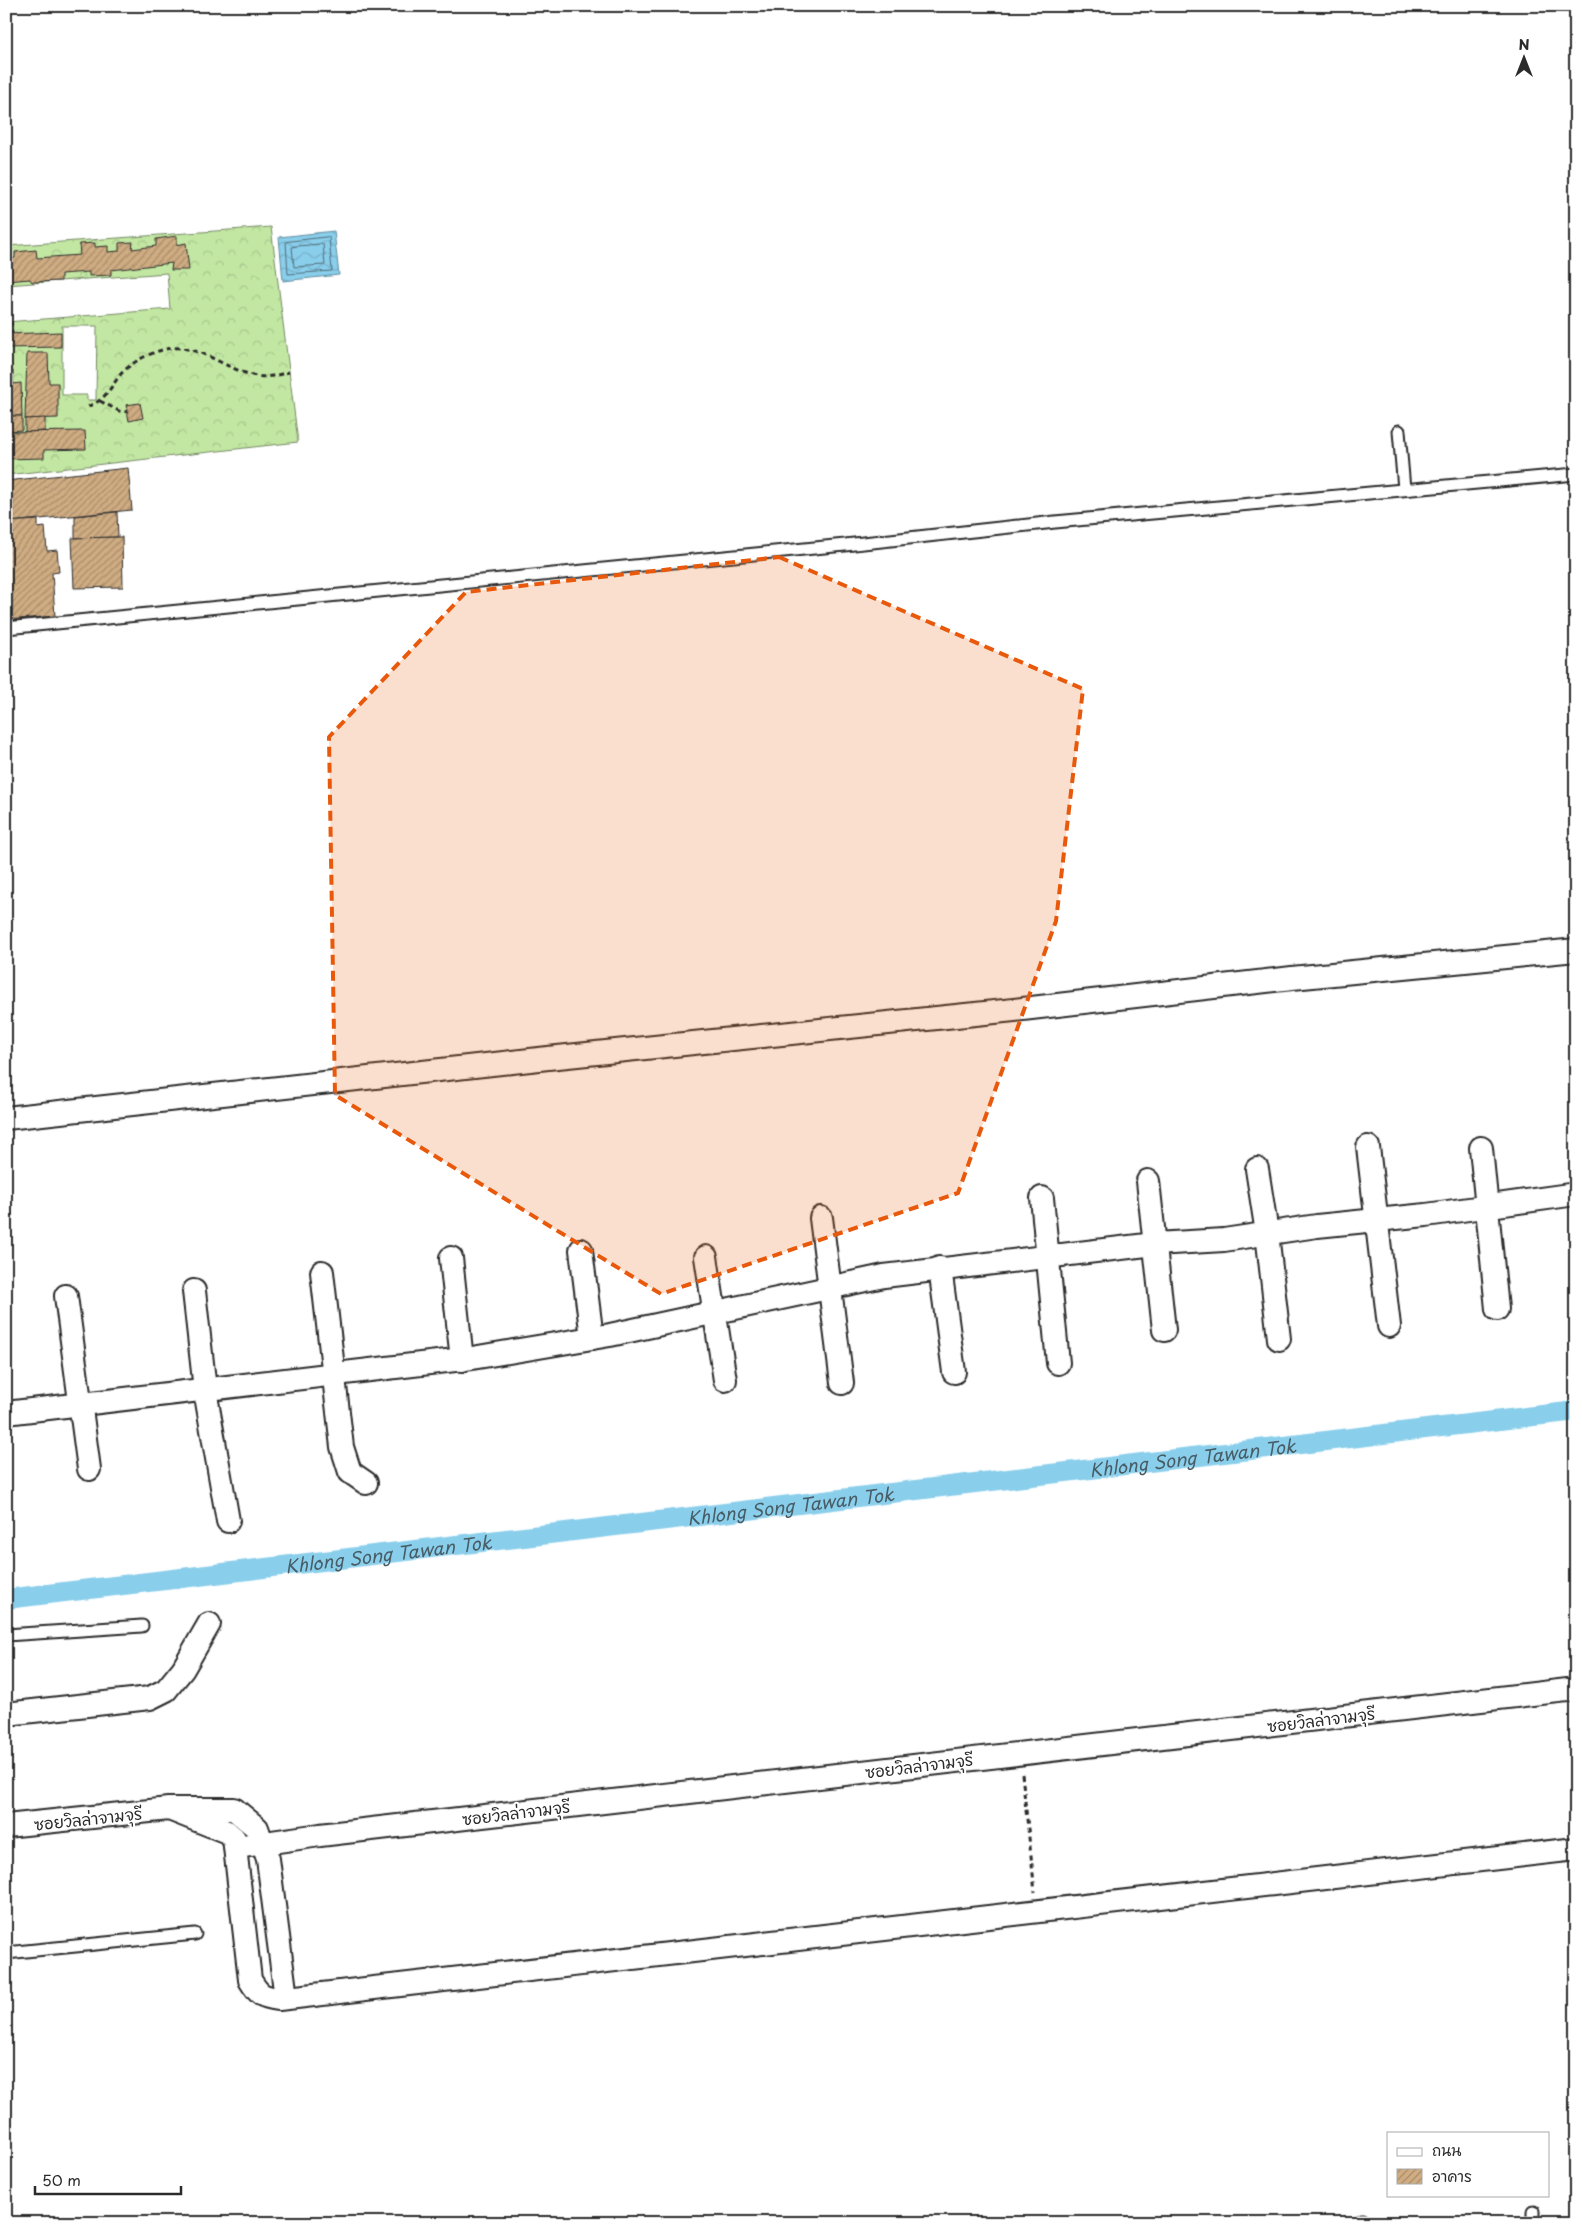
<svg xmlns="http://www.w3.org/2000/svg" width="1582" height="2229" viewBox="0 0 1582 2229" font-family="'Playpen Sans','Playpen Sans Thai',sans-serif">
	<defs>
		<pattern id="forest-crowns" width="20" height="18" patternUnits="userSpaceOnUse" patternTransform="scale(1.25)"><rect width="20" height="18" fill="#c2e7a2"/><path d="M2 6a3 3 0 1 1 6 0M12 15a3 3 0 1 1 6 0" fill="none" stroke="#a7c68c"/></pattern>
		<pattern id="water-waves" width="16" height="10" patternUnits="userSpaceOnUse" patternTransform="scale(1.25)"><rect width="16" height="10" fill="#89ceeb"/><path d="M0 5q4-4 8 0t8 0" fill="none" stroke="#76b1ca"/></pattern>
		<pattern id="building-hatch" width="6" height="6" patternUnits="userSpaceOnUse" patternTransform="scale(1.25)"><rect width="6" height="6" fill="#cfac82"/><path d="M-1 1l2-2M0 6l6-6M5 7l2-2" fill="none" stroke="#a88c6b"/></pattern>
	</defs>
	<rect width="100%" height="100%" fill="#fff"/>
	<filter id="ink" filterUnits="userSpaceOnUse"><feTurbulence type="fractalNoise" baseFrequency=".02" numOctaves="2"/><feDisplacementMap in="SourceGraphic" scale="10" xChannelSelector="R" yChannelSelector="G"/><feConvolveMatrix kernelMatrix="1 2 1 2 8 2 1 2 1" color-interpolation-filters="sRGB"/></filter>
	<g filter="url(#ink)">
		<!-- forest -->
		<path fill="url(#forest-crowns)" stroke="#768966" fill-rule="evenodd" d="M271,227L298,442L6,475V322L170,309L167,273L6,285V246ZM62,326H97L96,400H87V395H62Z"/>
		<!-- water -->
		<polygon fill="url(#water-waves)" stroke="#638d9e" points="334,231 339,275 283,281 279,237"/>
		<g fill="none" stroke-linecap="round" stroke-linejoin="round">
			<!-- shore -->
			<g stroke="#516c78" stroke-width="1">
				<polygon points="329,237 332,271 288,274 286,242"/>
				<polygon points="323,244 325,265 294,267 292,247"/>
			</g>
			<!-- canal -->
			<path stroke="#89ceeb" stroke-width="20" id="s1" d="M6,1599L1576,1411"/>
		</g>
		<!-- building -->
		<g fill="url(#building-hatch)" stroke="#2b2b2b">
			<polygon points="177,236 177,245 186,243 189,270 171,270 172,263 111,270 111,275 89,276 89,272 61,274 61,281 32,282 30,279 6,281 6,259 15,258 15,252 36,250 37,258 80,255 79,244 95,243 95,247 108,246 108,252 119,251 119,243 133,242 132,249 156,246 156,239"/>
			<polygon points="61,332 61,347 6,348 6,351 6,334"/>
			<polygon points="27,353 48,353 49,383 58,383 58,418 25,419"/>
			<polygon points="6,371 13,371 13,384 21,383 22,416 6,416"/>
			<polygon points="140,403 143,418 129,421 126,405"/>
			<polygon points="6,416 22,416 22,430 6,431"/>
			<polygon points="45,418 45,431 25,432 25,419"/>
			<polygon points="85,431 86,449 44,450 44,458 6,459 6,432"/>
			<polygon points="128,468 132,510 9,522 6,481"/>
			<polygon points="117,512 118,537 75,538 75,516"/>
			<polygon points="38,520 38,528 45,527 47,551 57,550 59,572 52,573 55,616 6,620 6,522"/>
			<polygon points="122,537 123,587 74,588 72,538"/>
		</g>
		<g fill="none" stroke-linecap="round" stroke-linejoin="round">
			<!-- lane casing -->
			<g stroke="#2b2b2b" stroke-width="15">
				<g id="lane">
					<polyline points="1399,431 1404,489"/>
					<polyline points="6,628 845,545 1055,522 1576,474"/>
					<polyline points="6,1635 142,1626"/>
					<polyline points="6,1953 195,1934"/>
					<polyline points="1362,2220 1362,2223"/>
					<polyline points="1534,2223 1534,2211"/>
				</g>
			</g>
			<!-- street casing -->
			<g stroke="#2b2b2b" stroke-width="26">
				<g id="street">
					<polyline points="6,1118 548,1058 1014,1010 1292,978 1576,950"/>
					<polyline points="1368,1147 1389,1326"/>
					<polyline points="1481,1148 1497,1309"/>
					<polyline points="1257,1169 1267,1233 1279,1339"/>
					<polyline points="1148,1181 1164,1330"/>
					<polyline points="1042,1198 1058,1363"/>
					<polyline points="821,1218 842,1383"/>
					<polyline points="581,1250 592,1338"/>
					<polyline points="706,1257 725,1380"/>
					<polyline points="451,1258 462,1360"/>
					<polyline points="940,1268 954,1372"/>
					<polyline points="322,1272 342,1447 350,1472 366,1483"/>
					<polyline points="194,1291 205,1390 228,1521"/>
					<polyline points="66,1296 89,1469"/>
					<polyline points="6,1413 472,1358 610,1335 884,1276 1155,1244 1224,1240 1317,1226 1426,1215 1576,1194"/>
					<polyline points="6,1714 150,1698 166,1690 183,1669 209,1624"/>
					<path d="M169,1809L227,1832L234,1838L250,1980C259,1995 262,1997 279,1999L1576,1849"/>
					<polyline points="6,1826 169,1809 234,1809 257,1828 268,1859 286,1998"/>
					<polyline points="236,1847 320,1835 1576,1689"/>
				</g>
			</g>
			<!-- path -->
			<g stroke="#2b2b2b" stroke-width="3" stroke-dasharray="5 4" stroke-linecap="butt">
				<polyline points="11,321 12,334"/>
				<polyline points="100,401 119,411 128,412"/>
				<path d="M88,406C105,401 110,388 120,375C129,364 147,354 162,350C195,340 222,368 252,375C265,379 277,375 289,372"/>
				<polyline points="1022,1774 1035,1892"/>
			</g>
			<!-- lane -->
			<use href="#lane" stroke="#fff" stroke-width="11"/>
			<!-- street -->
			<use href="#street" stroke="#fff" stroke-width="22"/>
		</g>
	</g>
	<!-- marked area -->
	<path fill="#e8590c" fill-opacity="0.2" stroke="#e8590c" stroke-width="4" stroke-dasharray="10 6" stroke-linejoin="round" d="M779,557L1083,689L1056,921L958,1193L661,1294L335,1095L329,737L466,592Z"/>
	<g text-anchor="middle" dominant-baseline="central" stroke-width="4" stroke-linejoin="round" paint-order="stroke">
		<!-- street labels -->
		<g font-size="16" fill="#2b2b2b" stroke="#fff">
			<text transform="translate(1321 1719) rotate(-7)">ซอยวิลล่าจามจุรี</text>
			<text transform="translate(919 1765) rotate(-7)">ซอยวิลล่าจามจุรี</text>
			<text transform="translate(516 1812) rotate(-7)">ซอยวิลล่าจามจุรี</text>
			<text transform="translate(88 1818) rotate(-6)">ซอยวิลล่าจามจุรี</text>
		</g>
		<!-- water labels -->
		<g font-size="18" font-style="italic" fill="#475c65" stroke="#fff">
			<text stroke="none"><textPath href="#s1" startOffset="1195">Khlong Song Tawan Tok</textPath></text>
			<text stroke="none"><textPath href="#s1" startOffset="790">Khlong Song Tawan Tok</textPath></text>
			<text stroke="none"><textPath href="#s1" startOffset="385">Khlong Song Tawan Tok</textPath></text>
		</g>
	</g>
	<!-- margin -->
	<rect width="1582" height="2229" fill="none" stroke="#fff" stroke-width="25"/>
	<rect x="12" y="12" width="1557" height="2204" fill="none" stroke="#2b2b2b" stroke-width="2" filter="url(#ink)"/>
	<!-- legend -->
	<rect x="1387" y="2132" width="162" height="65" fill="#ffffff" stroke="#aaaaaa"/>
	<rect x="1397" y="2148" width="25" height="8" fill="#ffffff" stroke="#aaaaaa"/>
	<text x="1432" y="2156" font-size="15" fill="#2b2b2b">ถนน</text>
	<rect x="1397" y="2169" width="25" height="15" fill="url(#building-hatch)" stroke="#aaaaaa"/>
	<text x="1432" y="2182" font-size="15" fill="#2b2b2b">อาคาร</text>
	<!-- north arrow -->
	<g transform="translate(1524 58)" stroke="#ffffff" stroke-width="4" paint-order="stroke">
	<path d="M0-4L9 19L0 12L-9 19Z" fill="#2b2b2b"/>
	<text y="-8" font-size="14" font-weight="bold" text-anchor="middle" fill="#2b2b2b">N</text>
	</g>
	<!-- scale -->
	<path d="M35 2186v8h146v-8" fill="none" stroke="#2b2b2b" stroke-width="2.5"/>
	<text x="42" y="2186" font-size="15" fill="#2b2b2b" stroke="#ffffff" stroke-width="4" paint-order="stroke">50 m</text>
</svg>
